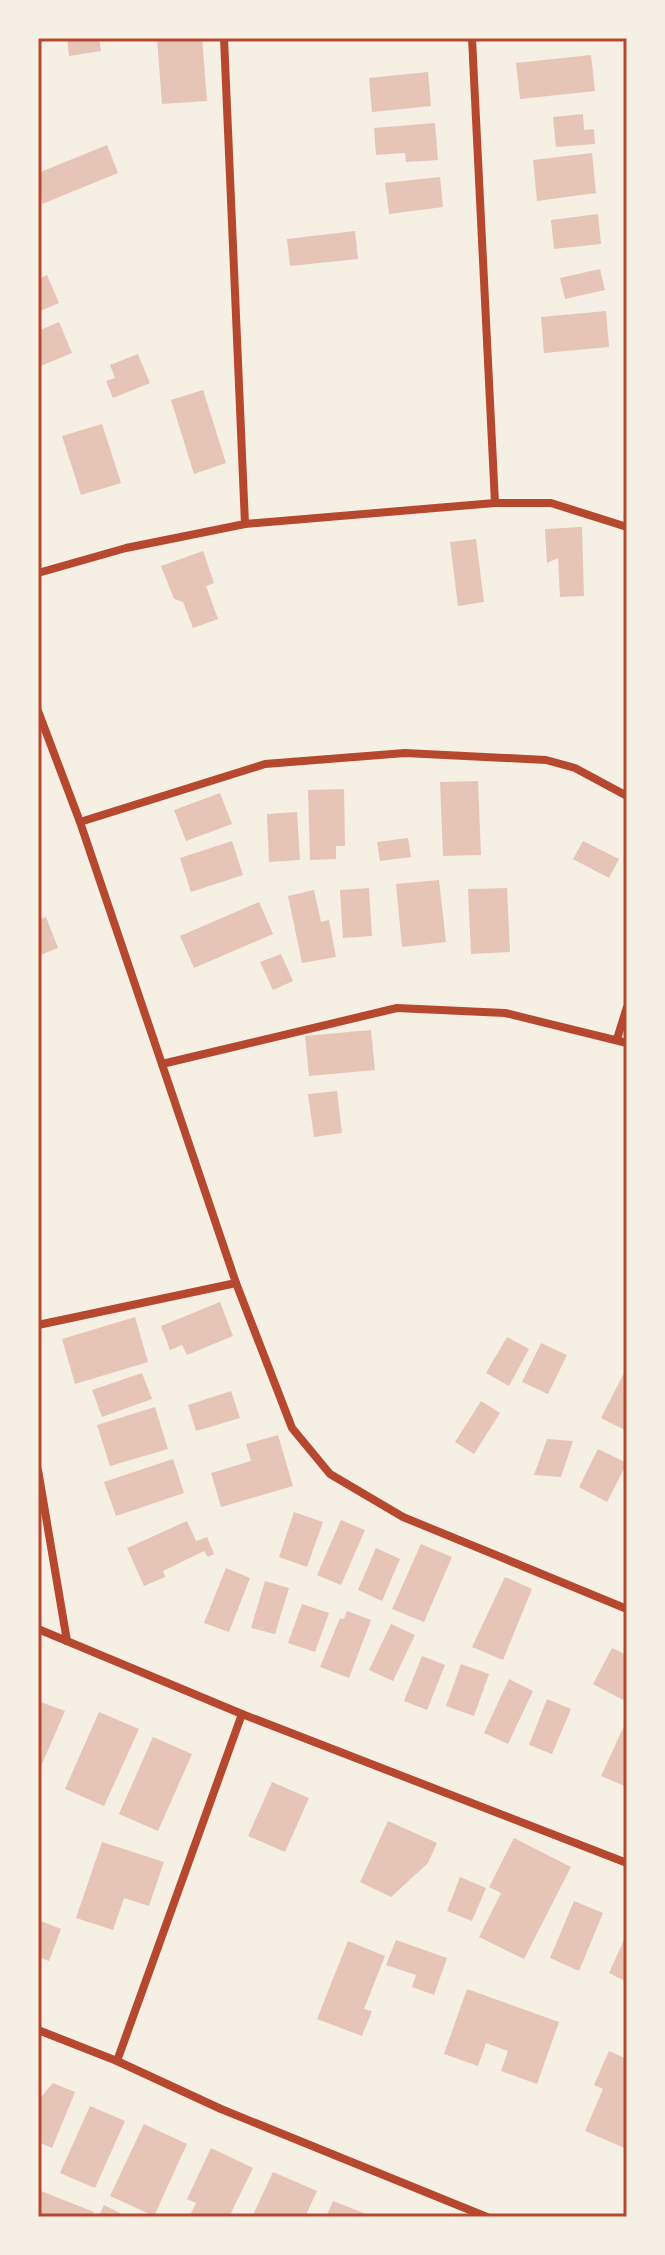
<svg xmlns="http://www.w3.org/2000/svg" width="665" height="2255" viewBox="0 0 665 2255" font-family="'Space Grotesk',sans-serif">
	<rect width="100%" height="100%" fill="#f6efe4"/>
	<!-- building -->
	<g fill="#e6c5b7">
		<polygon points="67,38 99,38 101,51 69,56"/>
		<polygon points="157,38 202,38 207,101 162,104"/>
		<polygon points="591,55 595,91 520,99 516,63"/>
		<polygon points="428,72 431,106 372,112 369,78"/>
		<polygon points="583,114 584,130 594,129 595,144 556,147 553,117"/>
		<polygon points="435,123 438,160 406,162 405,153 376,155 374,128"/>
		<polygon points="107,145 118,173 42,204 38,173"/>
		<polygon points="592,153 596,193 537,201 533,160"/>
		<polygon points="440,177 443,207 389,214 385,183"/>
		<polygon points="598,214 601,244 554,249 551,220"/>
		<polygon points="355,231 358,259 290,266 287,239"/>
		<polygon points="600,269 605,290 565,299 560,278"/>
		<polygon points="47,275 59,303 38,312 38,279"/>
		<polygon points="606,311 609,347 544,353 541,317"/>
		<polygon points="59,322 72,353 38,367 38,331"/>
		<polygon points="138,354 150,383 113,398 106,381 115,378 110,365"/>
		<polygon points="203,390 226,463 194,474 171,400"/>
		<polygon points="102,424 121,483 81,495 62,436"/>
		<polygon points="582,527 584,596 560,597 558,558 547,563 545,529"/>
		<polygon points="476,539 484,602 458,606 450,542"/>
		<polygon points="203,551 214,583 206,586 218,619 193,628 183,602 174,599 161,566"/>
		<polygon points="478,781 481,855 443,856 440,782"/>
		<polygon points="344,789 345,846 336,846 336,859 310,860 308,790"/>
		<polygon points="220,793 232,824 186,841 174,810"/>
		<polygon points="297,812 300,860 269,862 267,814"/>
		<polygon points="408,838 411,857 380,861 377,842"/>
		<polygon points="232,841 243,875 191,892 180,858"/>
		<polygon points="583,841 619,859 609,878 573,859"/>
		<polygon points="439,880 446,942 402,947 396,884"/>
		<polygon points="369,888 372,936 343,938 340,890"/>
		<polygon points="507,888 510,952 471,954 468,889"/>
		<polygon points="314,890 321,922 329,920 336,957 302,963 288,896"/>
		<polygon points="259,902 273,934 194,968 180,936"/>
		<polygon points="46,917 58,948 38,956 38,920"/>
		<polygon points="281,954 293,981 273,990 260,962"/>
		<polygon points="371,1030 375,1070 309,1076 305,1036"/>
		<polygon points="337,1091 342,1133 314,1137 308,1094"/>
		<polygon points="220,1302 233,1336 187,1355 182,1345 170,1350 161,1326"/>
		<polygon points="135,1317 148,1362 75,1384 62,1339"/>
		<polygon points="507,1337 529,1349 509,1386 486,1373"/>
		<polygon points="541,1343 567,1355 548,1394 522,1382"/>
		<polygon points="627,1367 627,1431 601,1418"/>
		<polygon points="142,1373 152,1399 102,1417 92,1390"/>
		<polygon points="231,1391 240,1418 196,1431 188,1405"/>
		<polygon points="481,1401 500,1413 474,1454 455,1442"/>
		<polygon points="155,1407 168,1449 110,1466 97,1425"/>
		<polygon points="278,1435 293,1486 221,1507 211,1473 251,1461 246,1444"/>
		<polygon points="547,1439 573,1441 561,1477 534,1475"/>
		<polygon points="598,1449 627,1463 607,1502 579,1487"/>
		<polygon points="173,1459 184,1493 116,1516 104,1482"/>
		<polygon points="294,1512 323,1522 307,1567 279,1557"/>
		<polygon points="341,1520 365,1530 341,1585 317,1575"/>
		<polygon points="187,1521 196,1541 207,1537 214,1554 208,1557 204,1551 163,1571 165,1577 144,1586 127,1548"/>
		<polygon points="421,1544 452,1557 424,1622 392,1609"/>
		<polygon points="376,1548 400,1559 382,1601 358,1590"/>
		<polygon points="226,1568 250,1578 229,1632 204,1623"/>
		<polygon points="505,1577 532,1589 503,1660 472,1647"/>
		<polygon points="265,1581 289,1588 275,1634 251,1628"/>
		<polygon points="302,1604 329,1613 315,1652 288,1643"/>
		<polygon points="347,1611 371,1620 349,1678 320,1667 340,1618 344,1619"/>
		<polygon points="391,1624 415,1635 393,1681 369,1670"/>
		<polygon points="612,1648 627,1655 627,1692 623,1700 593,1684"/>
		<polygon points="422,1656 445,1665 427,1710 404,1701"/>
		<polygon points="461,1664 489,1674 474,1716 446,1706"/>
		<polygon points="509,1679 533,1691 508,1744 484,1733"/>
		<polygon points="547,1699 571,1709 552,1754 529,1745"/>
		<polygon points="38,1701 65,1711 38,1773"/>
		<polygon points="99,1712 139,1729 104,1806 65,1789"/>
		<polygon points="624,1726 627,1728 627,1787 601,1776"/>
		<polygon points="153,1737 192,1754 158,1831 119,1814"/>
		<polygon points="272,1782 309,1798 285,1852 248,1836"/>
		<polygon points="388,1821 437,1843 428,1863 391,1897 360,1882"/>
		<polygon points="514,1838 571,1867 524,1959 479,1937 501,1893 489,1887"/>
		<polygon points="102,1842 164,1862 149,1906 124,1898 113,1930 76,1918"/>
		<polygon points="460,1877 486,1888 472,1921 447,1911"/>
		<polygon points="574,1901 603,1913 579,1971 550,1958"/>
		<polygon points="38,1920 61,1929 49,1961 38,1957"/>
		<polygon points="627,1933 627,1982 609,1973"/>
		<polygon points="396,1940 447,1958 434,1995 412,1987 416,1975 386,1965"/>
		<polygon points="348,1941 385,1956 364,2009 372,2011 362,2036 317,2019"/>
		<polygon points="467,1989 559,2022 537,2084 501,2071 508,2051 486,2043 478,2066 444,2054"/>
		<polygon points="609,2051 627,2059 627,2149 585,2131 603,2089 594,2085"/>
		<polygon points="53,2083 75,2092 52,2148 38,2142 38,2094 42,2096"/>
		<polygon points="90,2106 125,2121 95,2188 60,2173"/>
		<polygon points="144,2124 187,2144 154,2216 110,2196"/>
		<polygon points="211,2148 253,2168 229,2217 189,2217 196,2203 187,2199"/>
		<polygon points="273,2172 317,2191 305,2217 252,2217"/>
		<polygon points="41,2191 94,2212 92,2217 38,2217"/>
		<polygon points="333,2201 374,2217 326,2217"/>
		<polygon points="104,2205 128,2217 98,2217"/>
	</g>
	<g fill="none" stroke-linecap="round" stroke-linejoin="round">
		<!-- minor -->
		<g stroke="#b5482f" stroke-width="8">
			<polyline points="224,38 245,524"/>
			<polyline points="472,38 495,503"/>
			<polyline points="38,573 126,548 245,524 495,503 551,503 627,527"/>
			<polyline points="38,711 80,822 236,1283 292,1428 330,1474 403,1517 627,1609"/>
			<polyline points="80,822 265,764 405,753 546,760 575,768 627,796"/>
			<polyline points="617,1039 627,1007"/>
			<polyline points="162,1064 397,1008 505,1013 627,1043"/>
			<polyline points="38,1325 236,1283"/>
			<polyline points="38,1470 67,1641"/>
			<polyline points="38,1629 242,1714 627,1863"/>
			<polyline points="242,1714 117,2061 221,2109 487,2217"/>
			<polyline points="38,2030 117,2061"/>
		</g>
	</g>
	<!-- border -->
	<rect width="665" height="2255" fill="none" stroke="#f6efe4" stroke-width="80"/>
	<rect x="40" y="40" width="585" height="2175" fill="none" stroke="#b5482f" stroke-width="3"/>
</svg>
